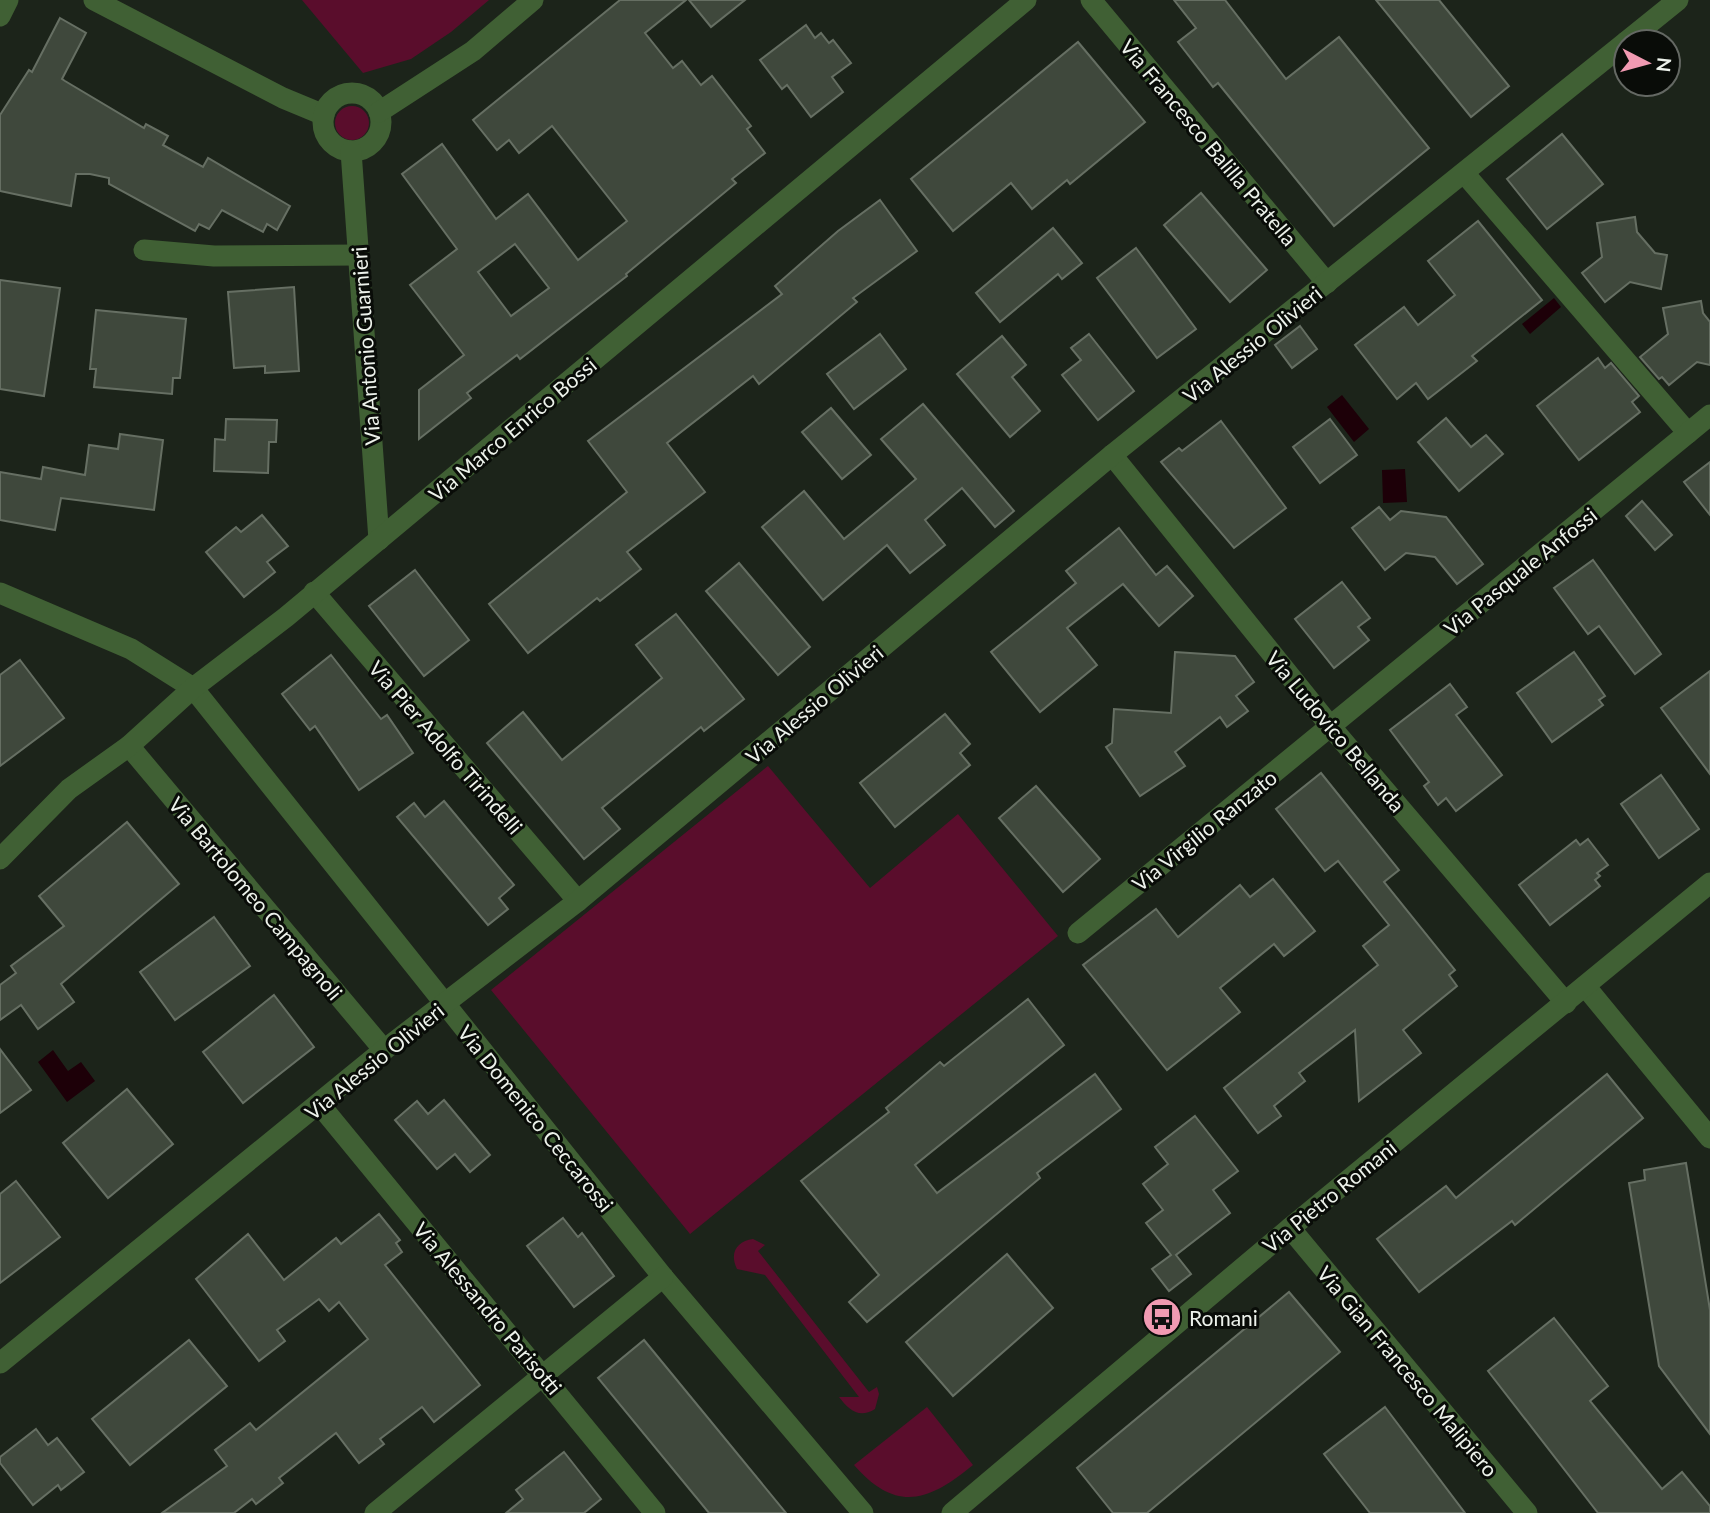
<svg xmlns="http://www.w3.org/2000/svg" width="1710" height="1513" viewBox="0 0 1710 1513" font-family="Lato,sans-serif">
	<rect width="100%" height="100%" fill="#1c241a"/>
	<!-- green -->
	<g fill="#5a0d2c">
		<polygon points="302,0 489,0 451,32 411,59 363,73"/>
		<circle cx="352" cy="123" r="17"/>
		<polygon points="768,766 870,888 958,814 1058,936 690,1234 491,990"/>
		<path d="M753,1239L765,1245L758,1251L869,1392L877,1387L879,1394L875,1409C859,1419 849,1410 839,1397H859L765,1275L737,1269C729,1253 737,1241 753,1239Z"/>
		<path d="M927,1407L973,1465C928,1502 896,1513 854,1465Z"/>
	</g>
	<!-- water -->
	<g fill="#1d0008">
		<polygon points="1554,298 1561,307 1530,334 1522,324"/>
		<polygon points="1342,395 1369,429 1354,442 1327,407"/>
		<polygon points="1405,469 1407,502 1383,503 1382,470"/>
		<polygon points="53,1050 68,1071 81,1062 95,1081 67,1102 38,1062"/>
	</g>
	<!-- building -->
	<g fill="#3f483c" stroke="#666f63" stroke-width="2" fill-rule="evenodd">
		<path d="M620,0H686L645,33L673,68L682,61L701,85L712,76L751,126L747,129L765,153L732,179L736,183L626,274L627,276L520,359L517,355L467,393L471,398L419,439V390L464,355L410,285L457,249L402,174L442,144L496,219L528,194L578,260L627,221L552,126L519,153L509,140L497,150L473,120ZM515,244L549,288L511,316L478,272Z"/>
		<polygon points="689,0 745,0 711,27"/>
		<polygon points="1174,0 1225,0 1286,79 1339,37 1429,148 1334,226 1218,83 1213,87 1178,42 1196,28"/>
		<polygon points="1376,0 1439,0 1509,86 1471,117"/>
		<polygon points="60,18 86,33 62,79 65,81 144,128 146,124 168,136 163,145 203,167 208,158 290,206 277,230 267,224 263,232 222,210 209,229 199,224 195,231 109,184 109,178 90,174 76,174 71,206 0,191 0,115 29,70 32,72"/>
		<polygon points="806,25 815,38 821,33 829,43 833,40 851,63 832,77 843,92 811,117 787,85 782,89 760,60"/>
		<polygon points="1078,42 1145,122 1070,184 1067,180 1032,209 1011,183 953,231 911,179"/>
		<polygon points="1562,134 1603,184 1547,229 1507,179"/>
		<polygon points="1201,193 1267,270 1230,302 1164,225"/>
		<polygon points="880,200 917,251 853,298 857,302 759,384 753,376 667,443 705,492 627,552 641,569 600,601 597,598 528,653 489,604 627,492 588,441 782,294 775,286 838,231"/>
		<polygon points="1635,217 1637,232 1655,253 1667,255 1661,289 1630,282 1605,302 1582,273 1602,257 1597,223"/>
		<polygon points="1478,221 1542,300 1472,356 1477,361 1428,399 1416,383 1397,399 1355,345 1404,307 1418,325 1455,295 1428,261"/>
		<polygon points="1053,228 1082,263 1062,279 1058,274 1000,322 976,293"/>
		<polygon points="1136,248 1196,329 1157,358 1097,278"/>
		<polygon points="0,280 60,288 44,396 0,389"/>
		<polygon points="294,287 299,371 265,373 265,366 234,368 228,292"/>
		<polygon points="1701,301 1703,313 1710,322 1710,365 1697,362 1669,385 1662,377 1659,379 1640,357 1668,334 1663,308"/>
		<polygon points="96,310 186,319 180,378 173,378 172,394 94,387 96,369 90,369"/>
		<polygon points="1300,326 1317,349 1292,368 1275,345"/>
		<polygon points="880,334 906,369 854,409 827,374"/>
		<polygon points="1089,334 1134,391 1098,420 1062,375 1081,360 1071,348"/>
		<polygon points="1002,336 1026,365 1012,377 1040,411 1010,437 957,374"/>
		<polygon points="1598,358 1605,368 1611,363 1639,396 1632,402 1640,412 1579,460 1537,406"/>
		<polygon points="923,404 1014,511 995,527 962,488 925,520 945,545 910,573 887,545 823,600 762,527 804,491 844,539 916,479 881,439"/>
		<polygon points="831,408 871,455 842,479 802,432"/>
		<polygon points="1446,418 1471,447 1486,435 1503,454 1459,491 1418,442"/>
		<polygon points="226,419 277,420 276,442 269,442 268,473 214,471 215,439 225,440"/>
		<polygon points="1330,419 1357,455 1320,483 1293,447"/>
		<polygon points="1221,421 1286,508 1234,548 1161,462 1179,448 1182,451"/>
		<polygon points="120,434 163,440 154,510 61,498 55,530 0,520 0,472 41,479 43,467 85,475 89,445 118,449"/>
		<polygon points="1710,462 1710,515 1684,482"/>
		<polygon points="1642,501 1672,535 1655,550 1626,516"/>
		<polygon points="1379,507 1390,520 1401,511 1446,517 1483,564 1457,584 1435,557 1406,553 1385,570 1352,528"/>
		<polygon points="262,515 288,546 267,562 275,572 244,597 206,552 236,527 241,532"/>
		<polygon points="1119,528 1156,575 1167,566 1193,596 1159,626 1123,584 1067,628 1097,665 1040,712 991,652 1076,583 1066,571"/>
		<polygon points="1593,560 1661,654 1635,674 1599,626 1588,634 1554,588"/>
		<polygon points="739,563 810,647 778,675 706,591"/>
		<polygon points="415,570 469,640 424,676 369,606"/>
		<polygon points="1342,582 1370,618 1358,627 1369,640 1334,668 1295,619"/>
		<polygon points="676,614 744,699 704,731 701,727 602,808 620,829 584,859 487,743 523,712 562,760 662,678 636,645"/>
		<polygon points="1175,652 1235,656 1254,682 1236,696 1248,711 1227,727 1220,717 1175,752 1185,766 1140,796 1106,747 1112,743 1114,709 1171,713"/>
		<polygon points="1574,652 1605,696 1599,700 1603,705 1552,742 1517,693"/>
		<polygon points="331,655 381,719 387,715 413,753 359,790 315,726 310,730 282,694"/>
		<polygon points="20,660 64,718 0,766 0,675"/>
		<polygon points="1710,671 1710,774 1661,708"/>
		<polygon points="1450,684 1467,707 1456,715 1502,775 1456,811 1446,798 1438,805 1424,786 1429,782 1390,730"/>
		<polygon points="945,714 970,744 960,753 970,765 895,827 860,783"/>
		<polygon points="1321,773 1399,870 1384,882 1455,970 1449,975 1457,986 1403,1030 1421,1053 1359,1101 1355,1030 1299,1073 1305,1081 1274,1106 1281,1116 1258,1133 1224,1088 1378,965 1363,946 1389,925 1338,861 1325,871 1276,809"/>
		<polygon points="1661,775 1699,829 1659,858 1621,804"/>
		<polygon points="1036,786 1100,859 1063,892 999,818"/>
		<polygon points="444,801 514,885 499,898 508,909 488,925 397,817 414,803 425,817"/>
		<polygon points="127,822 179,884 61,984 74,1002 38,1029 21,1005 0,1020 0,985 16,973 11,966 64,926 39,896"/>
		<polygon points="1588,839 1608,865 1597,873 1600,876 1595,880 1600,886 1550,925 1519,885 1576,840 1580,845"/>
		<polygon points="1273,879 1315,931 1284,956 1274,944 1220,988 1240,1012 1167,1070 1083,965 1156,909 1178,937 1240,885 1250,897"/>
		<polygon points="214,917 250,966 175,1020 140,972"/>
		<polygon points="274,995 314,1047 243,1103 203,1052"/>
		<polygon points="1028,999 1064,1045 915,1165 937,1193 1095,1074 1121,1109 1037,1173 1040,1178 867,1322 849,1302 879,1275 801,1181 889,1112 886,1108 940,1062 944,1066"/>
		<polygon points="0,1049 31,1090 0,1113"/>
		<polygon points="1607,1074 1643,1118 1515,1225 1512,1221 1419,1292 1377,1239 1446,1186 1456,1198"/>
		<polygon points="127,1089 173,1144 108,1198 63,1143"/>
		<polygon points="444,1100 490,1155 470,1172 455,1154 437,1169 395,1120 417,1101 428,1114"/>
		<polygon points="1195,1116 1238,1171 1213,1190 1230,1213 1176,1255 1191,1274 1169,1291 1152,1269 1171,1255 1146,1223 1163,1210 1143,1184 1168,1164 1155,1147"/>
		<polygon points="1686,1163 1710,1310 1710,1434 1659,1366 1629,1183 1645,1180 1644,1170"/>
		<polygon points="16,1181 60,1237 0,1283 0,1194"/>
		<polygon points="379,1214 400,1240 396,1243 402,1252 385,1265 480,1385 434,1422 422,1407 380,1439 384,1444 359,1463 336,1433 279,1478 283,1483 256,1504 252,1499 234,1513 162,1513 227,1466 215,1450 250,1423 256,1430 368,1339 339,1302 329,1311 319,1299 277,1330 285,1341 259,1361 196,1279 248,1234 284,1280 336,1238 341,1244"/>
		<polygon points="563,1218 578,1237 582,1233 614,1276 574,1307 527,1246"/>
		<polygon points="1007,1254 1053,1308 953,1396 906,1342"/>
		<polygon points="1289,1292 1340,1352 1147,1513 1113,1513 1077,1468"/>
		<polygon points="1554,1318 1608,1386 1590,1401 1662,1489 1682,1472 1710,1506 1710,1513 1598,1513 1488,1371"/>
		<polygon points="189,1340 227,1386 130,1465 92,1419"/>
		<polygon points="644,1340 786,1513 709,1513 598,1378"/>
		<polygon points="1385,1407 1465,1513 1370,1513 1324,1454"/>
		<polygon points="36,1429 48,1445 57,1438 84,1472 61,1490 58,1485 33,1505 0,1463 0,1457"/>
		<polygon points="564,1452 601,1499 584,1513 506,1513 523,1499 516,1490"/>
	</g>
	<g fill="none" stroke-linecap="round" stroke-linejoin="round">
		<!-- minor -->
		<g stroke="#406034" stroke-width="21">
			<polyline points="94,0 283,98 324,115"/>
			<polyline points="1091,0 1327,283"/>
			<polyline points="0,16 8,0"/>
			<polyline points="1626,42 1678,0"/>
			<circle cx="352" cy="122" r="29"/>
			<polyline points="379,112 473,51 533,0"/>
			<polyline points="351,151 379,540"/>
			<polyline points="1464,173 1688,433"/>
			<polyline points="144,250 214,256 358,255"/>
			<polyline points="1112,455 1331,727 1566,1003"/>
			<polyline points="314,592 578,901"/>
			<polyline points="0,593 131,649 193,688 663,1277 863,1513"/>
			<polyline points="129,746 384,1050"/>
			<polyline points="0,859 69,789 129,746 193,688 286,617 1026,0"/>
			<polyline points="1078,933 1710,415"/>
			<polyline points="1585,986 1710,1138"/>
			<polyline points="320,1105 655,1513"/>
			<polyline points="1290,1228 1527,1513"/>
			<polyline points="0,1363 384,1050 578,901 1112,455 1626,42"/>
			<polyline points="375,1513 663,1277"/>
			<polyline points="952,1513 1290,1228 1710,883"/>
		</g>
	</g>
	<!-- icons -->
	<defs>
		<g id="bus-disc" transform="scale(2.0125)"><circle r="9.5" fill="#f19ab2" stroke="#090c08"/><path d="M-5-6H5V4H4V6H2V4H-2V6H-4V4H-5ZM-3.5-4V0h7V-4ZM-3.5 1.2v1.5H-2V1.2ZM2 1.2v1.5H3.5V1.2Z" fill="#111"/></g>
	</defs>
	<g fill-rule="evenodd">
		<use href="#bus-disc" x="1162" y="1317"/>
	</g>
	<g text-anchor="middle" dominant-baseline="central" stroke-width="6" stroke-linejoin="round" paint-order="stroke">
		<!-- street labels -->
		<g font-size="21" fill="#edf2eb" stroke="#090c08">
			<text transform="translate(1209 142) rotate(50)">Via Francesco Balilla Pratella</text>
			<text transform="translate(1252 344) rotate(-39)">Via Alessio Olivieri</text>
			<text transform="translate(365 346) rotate(-94)">Via Antonio Guarnieri</text>
			<text transform="translate(512 429) rotate(-40)">Via Marco Enrico Bossi</text>
			<text transform="translate(1520 571) rotate(-39)">Via Pasquale Anfossi</text>
			<text transform="translate(814 704) rotate(-40)">Via Alessio Olivieri</text>
			<text transform="translate(1336 731) rotate(50)">Via Ludovico Bellanda</text>
			<text transform="translate(446 747) rotate(49)">Via Pier Adolfo Tirindelli</text>
			<text transform="translate(1204 830) rotate(-39)">Via Virgilio Ranzato</text>
			<text transform="translate(256 898) rotate(50)">Via Bartolomeo Campagnoli</text>
			<text transform="translate(374 1061) rotate(-39)">Via Alessio Olivieri</text>
			<text transform="translate(536 1118) rotate(51)">Via Domenico Ceccarossi</text>
			<text transform="translate(1329 1196) rotate(-39)">Via Pietro Romani</text>
			<text transform="translate(488 1308) rotate(50)">Via Alessandro Parisotti</text>
			<text transform="translate(1408 1371) rotate(50)">Via Gian Francesco Malipiero</text>
		</g>
		<!-- poi labels -->
		<g font-size="21" fill="#edf2eb" stroke="#090c08" text-anchor="start">
			<text x="1189" y="1317">Romani</text>
		</g>
	</g>
	<!-- north arrow -->
	<g transform="translate(1647 63) rotate(96)"><circle r="33" fill="#090c08" stroke="#646863" stroke-width="2"/>
	<path d="M0-5L12 26L0 18L-12 26Z" fill="#f19ab2"/>
	<text y="-10" font-size="19" font-weight="bold" text-anchor="middle" fill="#edf2eb">N</text>
	</g>
</svg>
